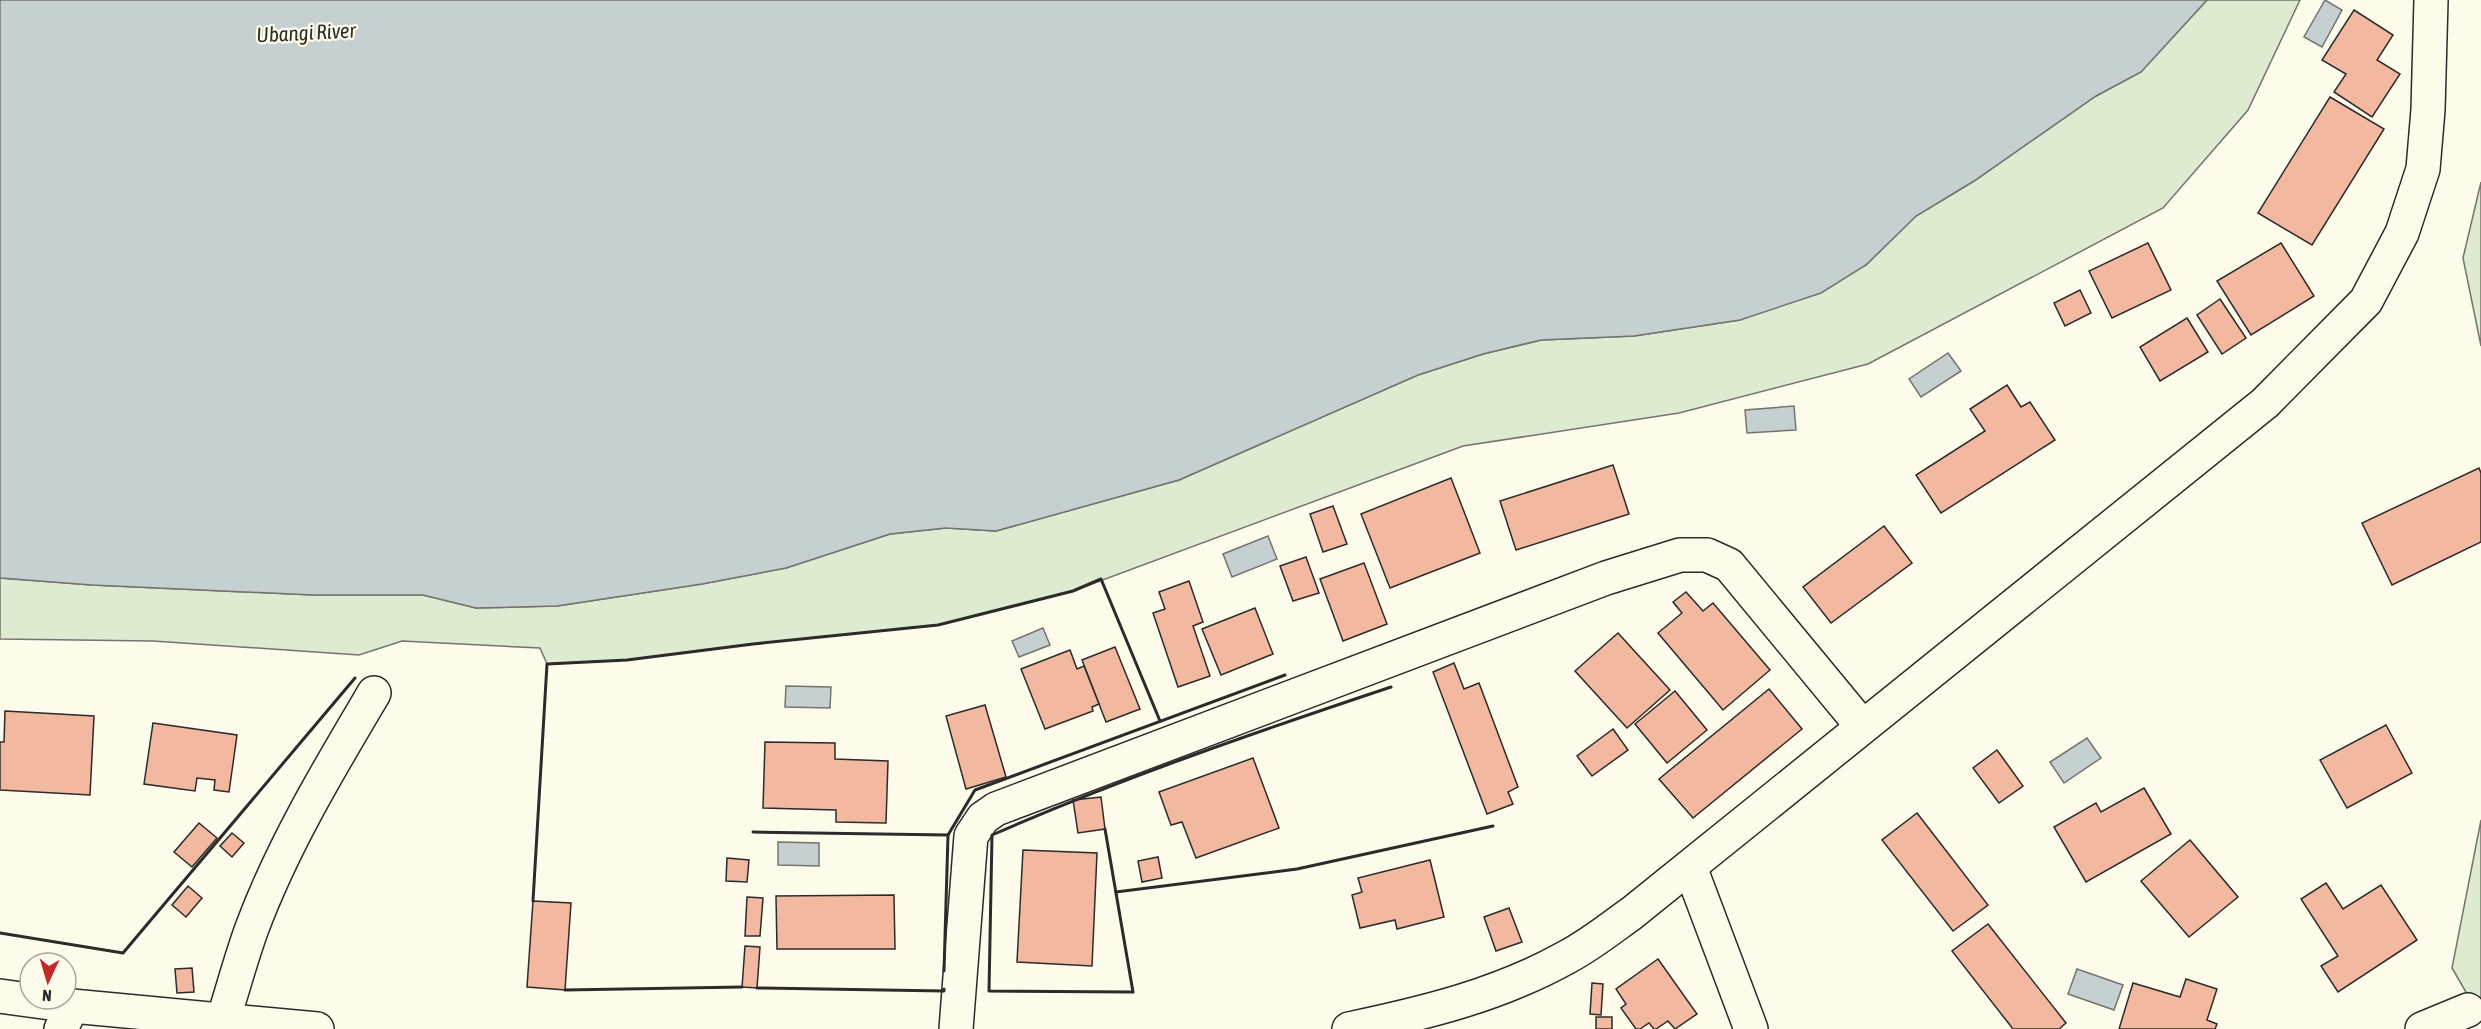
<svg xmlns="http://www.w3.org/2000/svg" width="2481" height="1029" viewBox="0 0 2481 1029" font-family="'Asap Condensed',sans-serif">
	<rect width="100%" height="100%" fill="#fdfbea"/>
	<!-- green -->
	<g fill="#deebd1" stroke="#74746e" stroke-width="1.5">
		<polygon points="2207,0 2300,0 2248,110 2163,208 1868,364 1679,413 1463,446 1073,591 938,625 753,644 627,660 547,664 540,648 402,641 359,655 153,641 0,639 0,578 92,585 313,595 423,595 476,608 557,606 702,584 786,568 890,534 946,528 996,531 1179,480 1418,375 1483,354 1541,340 1634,336 1740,320 1866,265 1916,216 1974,181 2096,96 2141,72"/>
		<polygon points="2481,182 2481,346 2463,258"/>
		<polygon points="2481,820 2481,1018 2452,968"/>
	</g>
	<!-- water -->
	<g fill="#c7d0d0" stroke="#74746e" stroke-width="1.5">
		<polygon points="0,0 2207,0 2141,72 2096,96 1974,181 1916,216 1866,265 1821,293 1740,320 1634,336 1541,340 1483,354 1418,375 1179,480 996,531 946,528 890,534 786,568 702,584 557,606 476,608 423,595 313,595 92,585 0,578"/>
		<polygon points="2325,0 2342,10 2322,47 2304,37"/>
		<polygon points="1948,353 1961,371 1921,397 1909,379"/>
		<polygon points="1794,406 1796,430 1747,433 1745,410"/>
		<polygon points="1268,536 1277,559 1232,577 1223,554"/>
		<polygon points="1043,628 1050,645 1019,657 1012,641"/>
		<polygon points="786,686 831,687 830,708 785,707"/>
		<polygon points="2087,738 2101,758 2064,783 2050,762"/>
		<polygon points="778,842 819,843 819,866 778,865"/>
		<polygon points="2077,969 2123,985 2114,1010 2068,994"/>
	</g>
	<!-- building -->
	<g fill="#f2b8a0" stroke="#2b2b2b" stroke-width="1.5">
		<polygon points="2354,10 2393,35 2377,60 2400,74 2372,117 2334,92 2346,74 2322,60"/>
		<polygon points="2330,97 2384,129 2312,245 2258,213"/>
		<polygon points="2148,243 2171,290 2112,318 2089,271"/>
		<polygon points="2281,243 2314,296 2251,335 2217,281"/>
		<polygon points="2080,290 2091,313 2065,326 2054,303"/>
		<polygon points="2220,299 2246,338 2222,354 2197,315"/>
		<polygon points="2187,318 2208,352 2160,381 2140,347"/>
		<polygon points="2007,385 2021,407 2030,402 2055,440 1941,513 1916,475 1985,431 1970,409"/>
		<polygon points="1613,465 1629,514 1516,550 1500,501"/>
		<polygon points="2479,468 2481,473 2481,542 2392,585 2362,523"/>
		<polygon points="1451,478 1480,553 1390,588 1361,514"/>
		<polygon points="1333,506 1347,544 1323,552 1310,514"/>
		<polygon points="1884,526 1912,563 1831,623 1803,587"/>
		<polygon points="1306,557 1319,593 1293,601 1280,566"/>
		<polygon points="1364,563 1387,624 1343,641 1320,579"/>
		<polygon points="1189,581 1203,622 1193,626 1210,676 1178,687 1153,613 1165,609 1159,592"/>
		<polygon points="1686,592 1703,611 1713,603 1770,670 1723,710 1658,633 1682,613 1673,602"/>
		<polygon points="1255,608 1273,654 1221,675 1202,629"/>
		<polygon points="1618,633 1670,690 1627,728 1575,671"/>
		<polygon points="1115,647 1140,709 1106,722 1082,660"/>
		<polygon points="1070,650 1077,669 1084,666 1099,704 1092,707 1093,711 1045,729 1021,669"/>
		<polygon points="1454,663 1464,689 1479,683 1518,787 1508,792 1513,804 1487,814 1433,672"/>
		<polygon points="1769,689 1802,729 1693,818 1659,779"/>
		<polygon points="1675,691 1707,730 1667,763 1635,724"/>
		<polygon points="985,705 1006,777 966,789 946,716"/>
		<polygon points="5,711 94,716 90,795 0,790 0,742 4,742"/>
		<polygon points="153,723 237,735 229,792 214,790 215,780 197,778 195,791 144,784"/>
		<polygon points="2386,725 2412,773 2347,808 2320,760"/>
		<polygon points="1613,729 1628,750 1592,776 1577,756"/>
		<polygon points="765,742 835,743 835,759 888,761 886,823 836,822 836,810 763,808"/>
		<polygon points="1997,750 2023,786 1999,803 1973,768"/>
		<polygon points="1253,758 1279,828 1196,858 1182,822 1171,825 1159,792"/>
		<polygon points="2144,788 2171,834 2086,882 2054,827 2096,803 2101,812"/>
		<polygon points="1101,797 1105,829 1078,833 1073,800"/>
		<polygon points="1917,813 1988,905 1953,931 1882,840"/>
		<polygon points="199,823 217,838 192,867 174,852"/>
		<polygon points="232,833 244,843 232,857 220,846"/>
		<polygon points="2190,840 2238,897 2189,937 2141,881"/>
		<polygon points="1023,850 1097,853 1092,966 1017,962"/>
		<polygon points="1158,857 1162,878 1142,882 1138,861"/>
		<polygon points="727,858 749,860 747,882 726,881"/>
		<polygon points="1430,860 1444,917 1397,929 1395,920 1360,928 1352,895 1362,892 1358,878"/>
		<polygon points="2326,883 2343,909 2381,885 2417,940 2338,992 2321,966 2338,956 2301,899"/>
		<polygon points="188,886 202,898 186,917 172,905"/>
		<polygon points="894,895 895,949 777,949 776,896"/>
		<polygon points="747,897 763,898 760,936 745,936"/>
		<polygon points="533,901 571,903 565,990 527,987"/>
		<polygon points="1509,908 1522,942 1496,951 1484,917"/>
		<polygon points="1988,924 2066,1023 2059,1029 2013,1029 1952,951"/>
		<polygon points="745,946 760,947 757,988 742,987"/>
		<polygon points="1658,959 1697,1014 1675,1029 1668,1021 1656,1029 1654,1029 1649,1023 1640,1029 1636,1029 1621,1008 1626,1004 1616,989"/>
		<polygon points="192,968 194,992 177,993 175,969"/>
		<polygon points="2186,979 2217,989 2207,1020 2217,1024 2215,1029 2119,1029 2133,983 2180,997"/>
		<polygon points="1592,983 1603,984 1601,1015 1590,1014"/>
		<rect x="1596" y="1017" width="16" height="12"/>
	</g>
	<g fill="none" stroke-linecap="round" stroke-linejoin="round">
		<!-- minor casing -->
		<g stroke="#2b2b2b" stroke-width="36">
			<g id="minor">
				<polyline points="1690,867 1751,1029"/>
				<path d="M223,1020C233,989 241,958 252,928C283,845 329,769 374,693"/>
				<polyline points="61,1029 72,1006"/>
				<polyline points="956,1029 971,836 983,818 996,809 1606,578 1680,555 1707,555 1729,565 1862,726"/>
				<polyline points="2422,1029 2468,1010"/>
			</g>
		</g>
		<!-- major casing -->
		<g stroke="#2b2b2b" stroke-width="36">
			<g id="major">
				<polyline points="0,996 72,1006 317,1029"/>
				<path d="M1349,1029C1425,1013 1499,995 1567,957C1590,945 1611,928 1632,913L2265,403L2366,301L2402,233L2423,169L2428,110L2431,0"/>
			</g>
		</g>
		<!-- minor -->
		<use href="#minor" stroke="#fdfbea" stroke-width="33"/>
		<!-- major -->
		<use href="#major" stroke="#fdfbea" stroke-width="33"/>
		<!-- wall -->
		<g stroke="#2b2b2b" stroke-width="3">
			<path d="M1105,829L1133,992L989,991L992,835C1122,778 1256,732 1391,687"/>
			<polyline points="753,832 948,835"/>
			<polyline points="1116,892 1297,869 1493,826"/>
			<polyline points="533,901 547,664 627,660 753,644 938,625 1073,591 1101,579 1160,721"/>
			<polyline points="0,933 123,953 355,678"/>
			<polyline points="944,971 948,835 975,790 1285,675"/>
			<polyline points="757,988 944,991 944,989"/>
			<polyline points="565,990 742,987"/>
		</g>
	</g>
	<g text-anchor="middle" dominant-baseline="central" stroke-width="4.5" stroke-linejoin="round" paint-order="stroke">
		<!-- water labels -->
		<g font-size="21" font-style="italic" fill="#2b2b2b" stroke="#fdfbea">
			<text transform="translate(306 32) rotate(-3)">Ubangi River</text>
		</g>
	</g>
	<!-- north arrow -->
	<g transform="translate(48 981) rotate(184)"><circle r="28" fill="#fdfbea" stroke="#a9a89e" stroke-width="1.5"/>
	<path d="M0-4.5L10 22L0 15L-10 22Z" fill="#c62828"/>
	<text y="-9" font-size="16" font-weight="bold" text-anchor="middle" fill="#2b2b2b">N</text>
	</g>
</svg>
